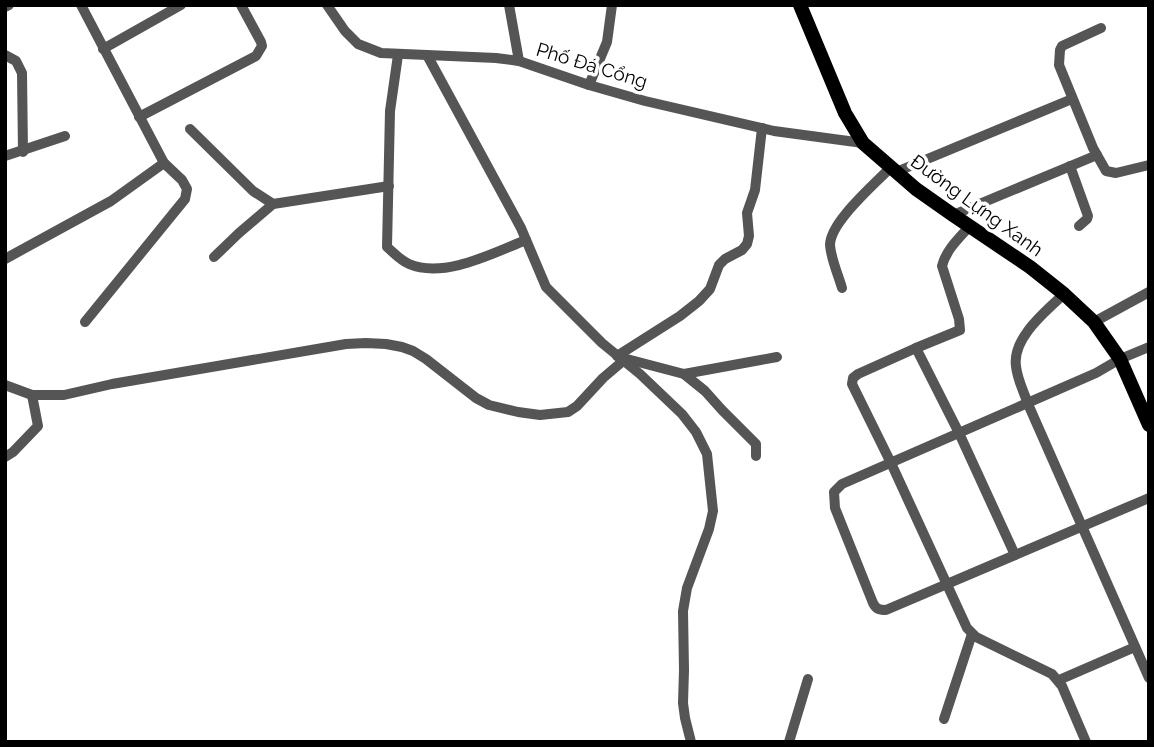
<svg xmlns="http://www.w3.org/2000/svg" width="1154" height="747" viewBox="0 0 1154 747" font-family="Raleway,sans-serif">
	<rect width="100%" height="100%" fill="#fff"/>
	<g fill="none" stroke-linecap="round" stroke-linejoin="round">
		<!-- minor -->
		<g stroke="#555" stroke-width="10">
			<polyline points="81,5 164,163 182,180 187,189 185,199 85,322"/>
			<polyline points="327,5 345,31 358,44 381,53 496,58 519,61 589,85 645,101 774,131 863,143"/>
			<polyline points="509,5 519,61"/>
			<polyline points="5,7 9,5"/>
			<polyline points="1101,28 1062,46 1060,50 1059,65 1093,148 1106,171 1116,173 1149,165"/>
			<polyline points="103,49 181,5"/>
			<polyline points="5,55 16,61 22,73 23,152"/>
			<path d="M398,55L390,111L387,247C394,253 400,260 409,264C444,279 493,253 526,240"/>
			<polyline points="427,55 521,228 546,287 602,343 640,374 682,414 696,432 707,454 713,511 709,529 687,588 683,611 684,670 683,703 685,718 691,742"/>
			<polyline points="589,85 607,42 612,5"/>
			<polyline points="139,117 256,56 262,46 261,42 241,5"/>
			<polyline points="190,129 253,191 273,204"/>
			<polyline points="5,156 65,136"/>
			<polyline points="1070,166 1088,216 1087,219 1079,226"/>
			<polyline points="896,172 1072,99"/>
			<polyline points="953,215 1097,155"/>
			<path d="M970,226C959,238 946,250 942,266L959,319L960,330L916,348L858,374L853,378L852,384L891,463L967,628L976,637L1052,674L1062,686L1086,742"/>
			<polyline points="214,257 239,233 273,204 389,186"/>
			<polyline points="5,259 111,201 164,163"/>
			<path d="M842,288C838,274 831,259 830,245C830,222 875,184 891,167"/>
			<path d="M1064,294C1046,311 1012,338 1016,366C1017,379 1024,392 1028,404L1149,678"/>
			<polyline points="1094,322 1149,292"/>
			<path d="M1149,347L1120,359L1096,373L842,484L834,492L835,508L873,603C876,609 879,610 886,610L1149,498"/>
			<polyline points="916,348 959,433 1015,555"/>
			<polyline points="617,356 680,316 699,301 710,289 719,265 725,259 742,250 747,244 749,236 747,213 755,190 762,128"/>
			<polyline points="623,358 684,374 705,391 722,410 756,444 756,456"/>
			<polyline points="684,374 777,357"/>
			<polyline points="5,385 32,395 64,395 112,384 346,344 366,343 386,344 402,347 413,351 426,359 476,398 489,405 518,412 540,415 568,412 577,406 603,378 623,361"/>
			<polyline points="5,457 13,452 38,426 32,395"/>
			<polyline points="1059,680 1135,647"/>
			<polyline points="944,719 972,634"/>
			<polyline points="789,742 808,679"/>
		</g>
		<!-- major -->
		<polyline stroke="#000" stroke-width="14" points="800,5 845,113 863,143 916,189 953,215 1030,267 1064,294 1094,322 1120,359 1149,425"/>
	</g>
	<g text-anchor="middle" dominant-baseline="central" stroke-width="7" stroke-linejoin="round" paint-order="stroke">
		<!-- street labels -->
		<g font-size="19" fill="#000" stroke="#fff">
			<text transform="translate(592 65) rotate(17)">Phố Đá Cổng</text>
			<text transform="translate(977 205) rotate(36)">Đường Lựng Xanh</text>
		</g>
	</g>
	<!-- border -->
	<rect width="1154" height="747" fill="none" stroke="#000000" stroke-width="14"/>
</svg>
